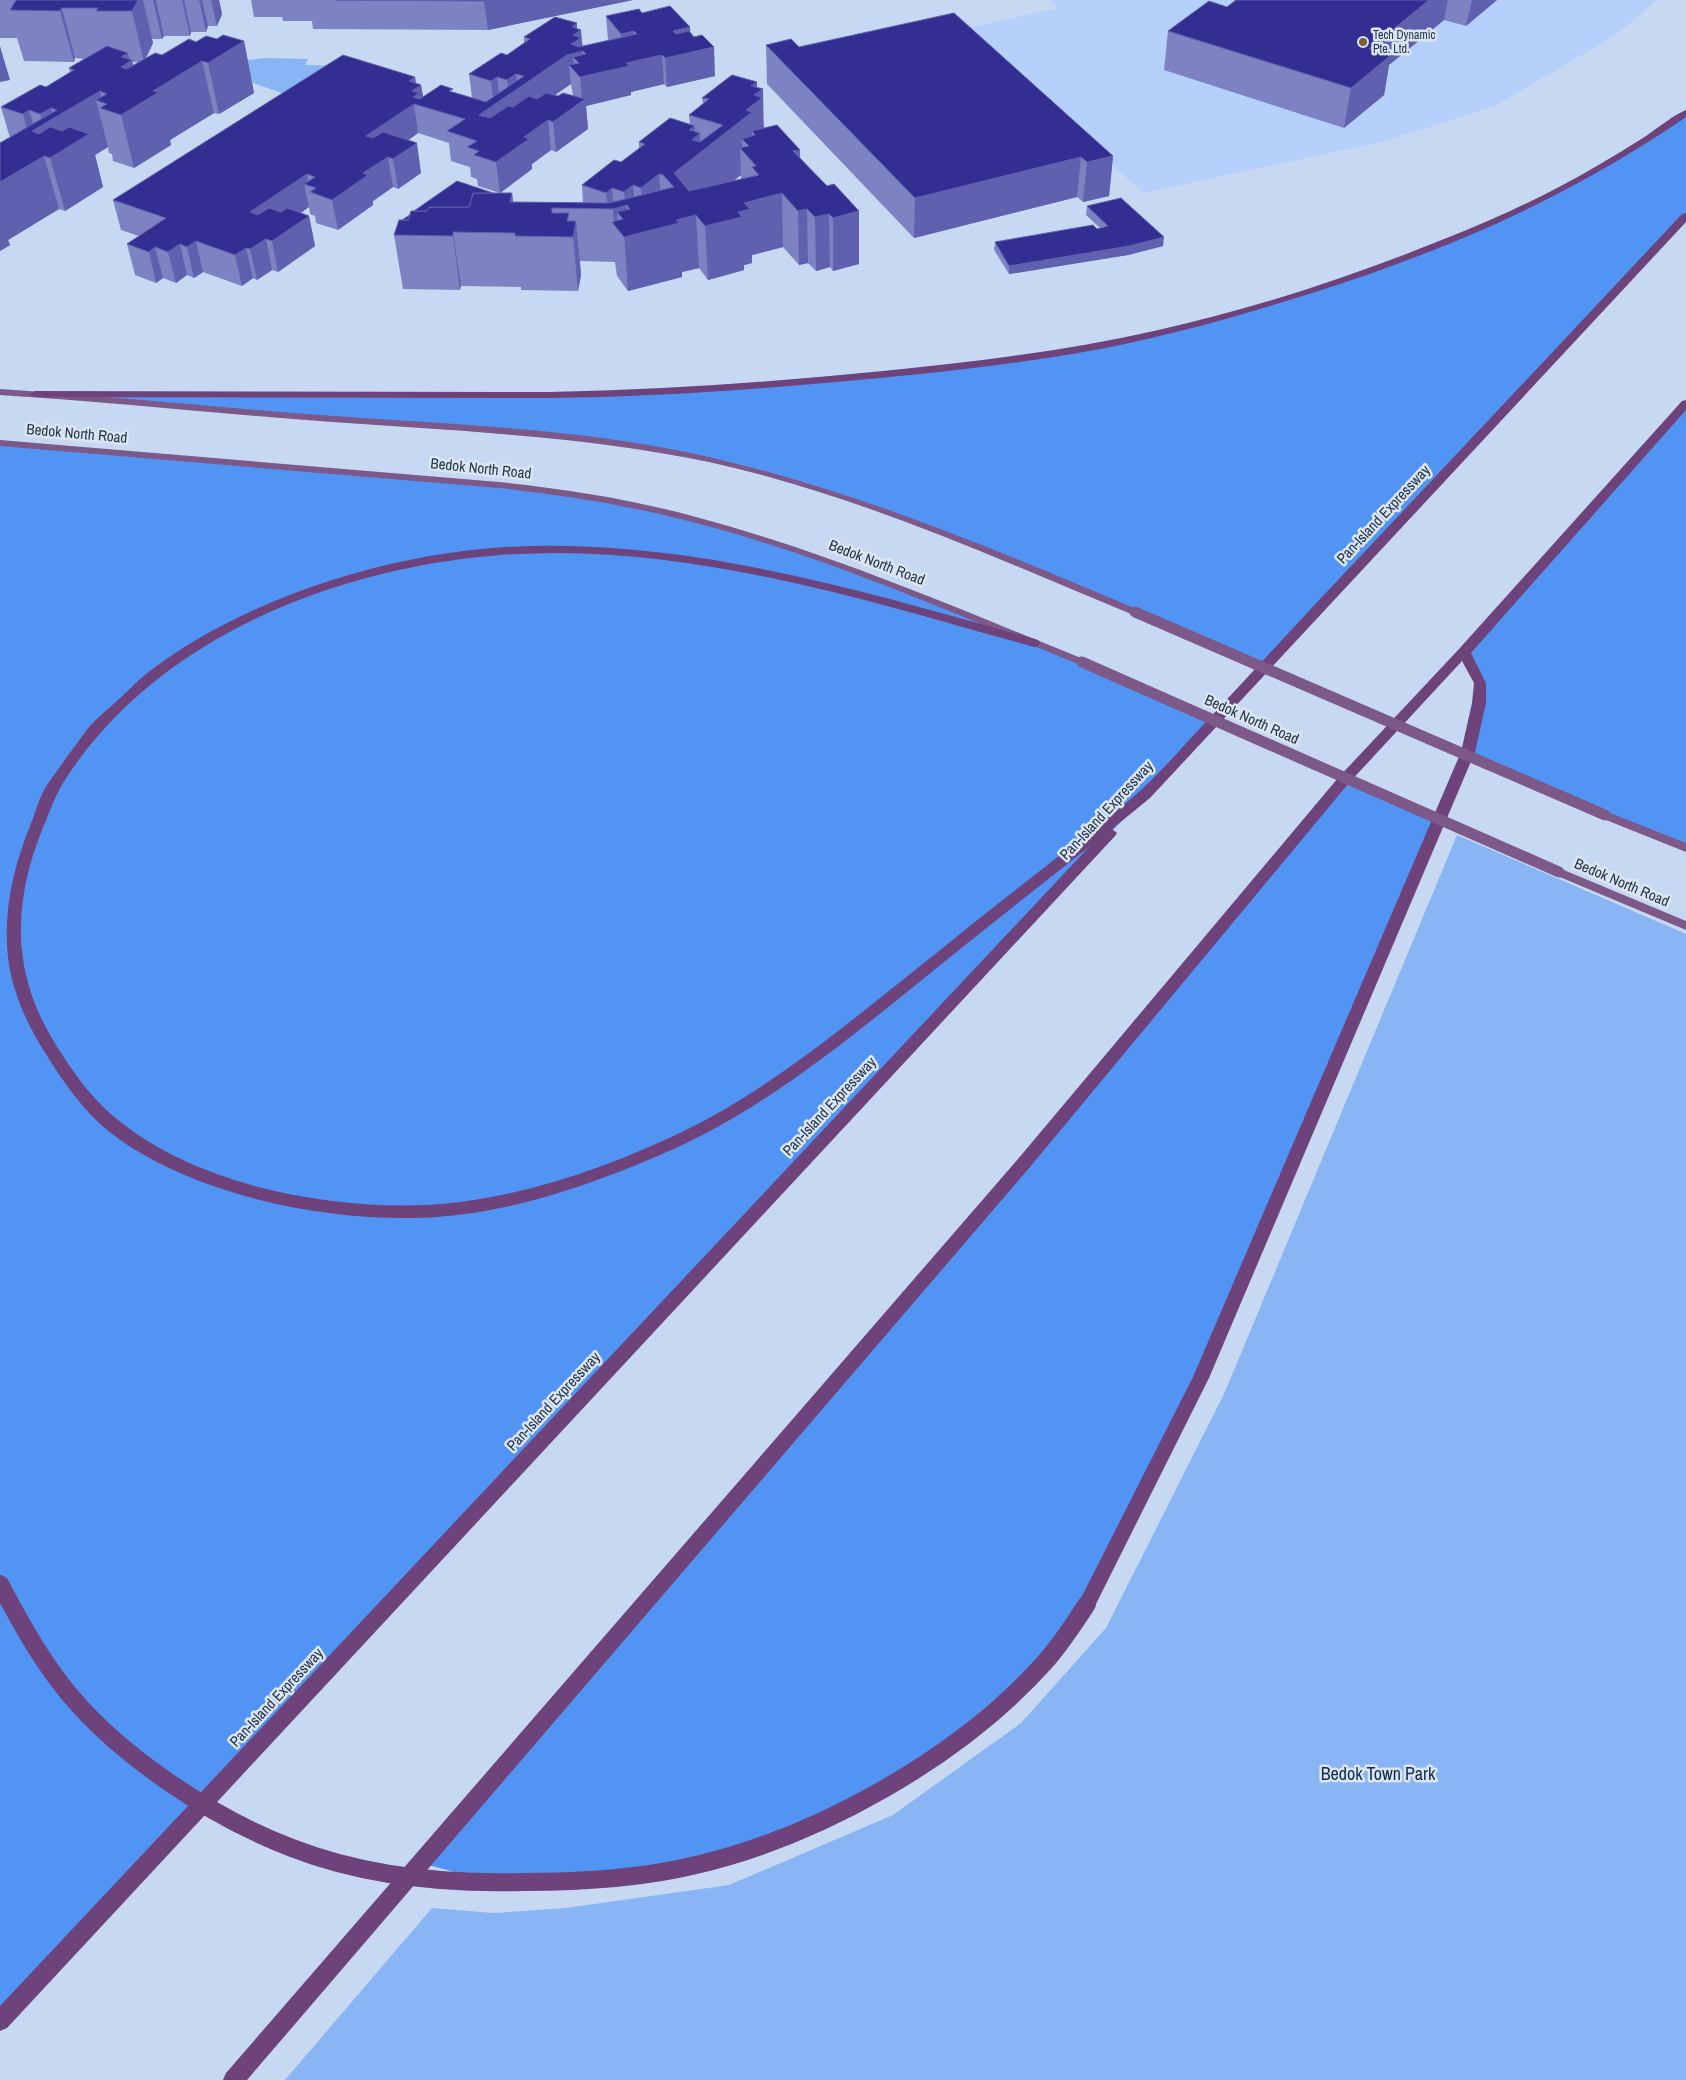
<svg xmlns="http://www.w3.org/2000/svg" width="1686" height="2080" viewBox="0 0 1686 2080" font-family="'Archivo Narrow',sans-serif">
	<rect width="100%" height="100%" fill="#c7d8f2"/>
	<!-- built -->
	<polygon fill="#b5d1fb" points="1050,0 1657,0 1616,35 1495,106 1382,142 1143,193 963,29 1058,8"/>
	<!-- green -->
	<g fill="#8ab5f5">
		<polygon points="266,58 308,59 305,65 353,66 296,98 253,83 237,61"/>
		<polygon points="1457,835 1686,934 1686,2080 285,2080 432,1908 494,1913 566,1908 729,1885 893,1815 1021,1723 1106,1628 1224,1394"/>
	</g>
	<!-- forest -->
	<g fill="#5194f4">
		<polygon points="1686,113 1686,216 1265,668 915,522 753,470 608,443 35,394 632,393 996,362 1192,326 1385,266 1540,201"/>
		<polygon points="1686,403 1686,848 1468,752 1480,683 1464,652"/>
		<polygon points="0,443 492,484 575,495 708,522 883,580 1215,721 0,2021"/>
		<polygon points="1343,781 1437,823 1201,1378 1062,1642 904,1777 712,1861 502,1884 420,1863"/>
	</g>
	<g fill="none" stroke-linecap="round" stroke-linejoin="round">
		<!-- major -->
		<g fill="#7d5989" fill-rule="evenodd">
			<path d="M0,389C111,396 222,408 334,416C460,425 589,429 713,458C861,492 999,551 1139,610L1140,612L1139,614H1131C994,557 855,494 709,462C585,436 458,431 332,422C221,414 111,402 0,395Z"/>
			<path d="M0,440L499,482C565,489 631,499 696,517C830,553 957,608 1086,660L1087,662L1082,665L1078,664C950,612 823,555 688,521C626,505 563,495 499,488L0,446Z"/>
			<polygon points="1605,811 1686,843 1686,852 1601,818 1599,815"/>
			<polygon points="1559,868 1686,921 1686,930 1555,875 1553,872 1555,869"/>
		</g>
		<!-- highway -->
		<g fill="#6e437b" fill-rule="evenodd">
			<path d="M1686,110V117C1566,199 1448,250 1309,294C1233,318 1157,339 1078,353C1002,366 924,374 847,381C748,390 649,397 549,398L35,397L29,394L35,391L549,392C661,390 772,382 883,371C974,362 1065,351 1154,331C1253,309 1351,277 1444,239C1496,219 1547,195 1595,167C1612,157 1629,147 1646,136C1659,127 1672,116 1686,110Z"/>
			<path d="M1686,213V222L1150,798L1112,829L1117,833L1115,836L7,2028L0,2031V2006L1089,847C1028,895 967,943 907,992C830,1054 752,1116 660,1155C590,1185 513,1212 437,1217C333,1224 188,1196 106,1129C83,1110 65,1084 49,1059C30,1030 15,999 9,965C2,916 12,871 30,826C35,814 38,801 44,790C50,779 59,769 66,758C74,748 81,737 89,727C97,718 108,709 117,701C127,692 136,682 146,674C243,599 385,554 507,547C688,537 866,592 1038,640L1040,643L1038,646L1034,647C861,599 682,541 500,555C335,568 154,638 63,783C54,798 49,814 42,830C23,877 14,929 27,979C34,1007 47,1032 63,1056C78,1079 96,1103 118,1120C200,1187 337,1212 441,1204C524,1197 609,1167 684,1131C776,1086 854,1018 934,955C978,919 1023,884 1068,849C1090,832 1113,815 1134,796C1160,774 1182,747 1205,723C1244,681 1282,640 1321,598C1442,470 1562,342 1682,214Z"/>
			<polygon points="1686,400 1686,410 1471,653 1486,683 1486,703 1475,752 1209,1378 1093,1610 1087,1612 1081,1610 1078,1604 1193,1377 1461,752 1472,703 1474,683 1462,661 1348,784 1030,1167 247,2080 223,2080 226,2073 1018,1159 1338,778 1459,649 1682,401"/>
		</g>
		<!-- major-bridge -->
		<g stroke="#7d5989" stroke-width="11">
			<polyline points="1135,612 1605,815"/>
			<polyline points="1082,662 1559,872"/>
		</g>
		<!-- highway-bridge -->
		<path stroke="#6e437b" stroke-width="18" d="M0,1584C18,1618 37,1653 61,1684C114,1753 211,1817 292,1848C364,1876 444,1884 522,1882C580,1882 639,1879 696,1865C820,1836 960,1757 1045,1662C1061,1644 1074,1624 1087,1604"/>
	</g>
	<!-- wall -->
	<g fill="#7d83c2" fill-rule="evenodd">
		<path d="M0,0H219L222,14L217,26H208L206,32H191L190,36H164L162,39H152L153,43L146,58L162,55L196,42L217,39L244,41L254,93L219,114L214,113L170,140L171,145L134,168L113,161L112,154L109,153L108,147L95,155L103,187L65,211L59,209L8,240L10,245L0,251V143L10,138L1,107L46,87L70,72L69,68L85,59L75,58L74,62L24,61L17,38H0ZM133,62H138L133,65Z"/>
		<polygon points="251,0 633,0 488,30 313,29 312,21 283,21 282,17 254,17"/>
		<polygon points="1236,0 1497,0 1466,26 1444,20 1389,65 1384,95 1344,128 1164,70 1168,31 1227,7"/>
		<path d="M642,13L690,33L715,76L667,87L664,84L631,92V95L586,106L588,129L556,152L551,150L532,164V169L500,193L478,186L477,179L471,177L470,167L451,161L449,143L418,133L409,140L421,173L398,189L393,187L373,201V205L338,230L316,223L315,216L310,214L309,207L301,213L309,216L315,246L278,272L272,270L257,280L253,278L242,286L203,272L194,278L187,275L176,283L163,278L156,283L135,275L127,244L139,236L121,230L113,200L415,77L416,83L421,85L423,97L453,93L472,98L469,74L507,55L524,43V37L577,29L583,46L608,40L606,16ZM570,84H571L573,95L558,96L554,95Z"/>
		<polygon points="766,45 799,47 1113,156 1109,196 1083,202 1077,197 914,238 767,84"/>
		<path d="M757,82V88L764,129L800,150V159L859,264L833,271L830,267L816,271L808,263L799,265L783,247L752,255V263L744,265V270L708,280L699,268L682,272V277L628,291L617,276L615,262L580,261L581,275L578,291L521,290V287L461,286L460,290L403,289L394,235L402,220L414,211L493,193H512L513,202L583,203L582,185L621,162L639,149V142L690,124L689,115L703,104L702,98ZM741,175V179L733,181Z"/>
		<polygon points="1087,206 1163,246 1128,255 1009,274 994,250 995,242 1100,228 1086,215"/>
	</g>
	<!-- shaded-wall -->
	<g fill="#5f61af" fill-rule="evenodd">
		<polygon points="138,0 143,0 153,43 144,62 132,11"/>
		<polygon points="153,0 156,0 164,36 162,39"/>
		<polygon points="182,0 184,0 191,32 190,36"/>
		<polygon points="199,0 202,0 208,26 206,32"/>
		<polygon points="211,0 219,0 222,14 217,26"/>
		<polygon points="490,0 633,0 488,30 484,1"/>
		<polygon points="1429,0 1448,0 1444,20 1389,65 1384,95 1344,128 1351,88 1369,49"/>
		<polygon points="1472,0 1497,0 1466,26"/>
		<polygon points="62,8 75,58 74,62 60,11"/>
		<polygon points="577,23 577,32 581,30 585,76 626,63 662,55 664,84 631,92 631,95 586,106 588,129 556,152 553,122 582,101 579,63 573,57 575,71 569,65 571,84 483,145 479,115 494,105 491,81 497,77 500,101 509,95 507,80 516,74 518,88 572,27"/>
		<polygon points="690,27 691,52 714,47 715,76 667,87 665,58 673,31"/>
		<polygon points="634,31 636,60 624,63 621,34"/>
		<polygon points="244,41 254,93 219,114 208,63"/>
		<polygon points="0,46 10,80 0,82"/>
		<polygon points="128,53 130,62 132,60 142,102 153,91 202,61 214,113 170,140 171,145 134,168 121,115 121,57"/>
		<polygon points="415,77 416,88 421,85 425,107 414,104 418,133 371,166 366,136 409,81"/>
		<path d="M757,82V93L763,89L764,141L755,135L752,131L753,163L749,146L742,139V150L740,148L741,175L690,216L696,215L699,268L682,272V277L628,291L623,219L617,212L618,230L614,225L613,209L608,208L606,193L612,188L614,208L625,206L624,192L633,185L637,234L644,232L641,188L659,174L663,227L676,224L674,173L689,130L695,126V137L700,133L701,152L746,110L751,86ZM627,205L630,209L629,236Z"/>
		<polygon points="100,91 103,103 96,100 108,147 95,155 103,187 65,211 50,158 44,156 59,209 8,240 10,245 0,251 0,182 36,161 23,114 29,110 35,130 43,125 40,114 51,108 54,118"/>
		<polygon points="548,120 551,150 532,164 532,169 500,193 496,162 524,137"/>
		<polygon points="417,143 421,173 398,189 393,159"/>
		<polygon points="800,150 801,203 793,151"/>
		<polygon points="1113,156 1109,196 1083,202 1087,162"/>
		<polygon points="388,157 393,187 373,201 373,205 338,230 332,200 363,173"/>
		<polygon points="1081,157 1077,197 914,238 915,198"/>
		<polygon points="307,174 309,186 304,184 309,207 257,243 250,212"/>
		<polygon points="512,193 517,236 516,236 510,201"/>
		<polygon points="782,193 783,247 752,255 752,263 744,265 744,270 708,280 705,226 738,212 744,203"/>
		<polygon points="807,209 808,263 799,265 798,211"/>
		<polygon points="859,211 859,264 833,271 833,218"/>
		<polygon points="829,214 830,267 816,271 815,217"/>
		<polygon points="309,216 315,246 278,272 272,241"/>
		<polygon points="576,221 581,275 578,291 573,237"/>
		<polygon points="453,232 461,286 460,290 453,236"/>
		<polygon points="1164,237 1163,246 1128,255 1009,274 1009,266"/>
		<polygon points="266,239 272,270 257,280 250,249"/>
		<polygon points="196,241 203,272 194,278 187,247"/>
		<polygon points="180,244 187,275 176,283 168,252"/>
		<polygon points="155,247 163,278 156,283 149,252"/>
		<polygon points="246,248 253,278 242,286 235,255"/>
	</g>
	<!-- building -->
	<g fill="#332e92" stroke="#5f61af">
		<polygon points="16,0 138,0 132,11 96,11 98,8 62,8 60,11 10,10"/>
		<polygon points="336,0 490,0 484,1"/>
		<polygon points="1236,0 1429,0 1369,49 1391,55 1351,88 1168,31 1209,1 1227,7"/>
		<polygon points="670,6 690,27 673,31 676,34 689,31 694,37 702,35 714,47 665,58 662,55 626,63 629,66 580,77 569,65 579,63 573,57 586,54 583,51 567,55 479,115 490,118 508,106 513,107 529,96 537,99 546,93 558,96 563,93 585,99 553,122 548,120 524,137 529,139 496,162 474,155 479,151 467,147 477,141 447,131 465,119 414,104 366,136 373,138 383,132 417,143 393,159 388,157 363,173 368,175 332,200 310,192 316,188 304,184 315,177 307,174 250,212 258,215 269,208 281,212 287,208 309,216 272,241 266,239 250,249 246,248 235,255 196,241 187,247 180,244 168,252 155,247 149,252 127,244 166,218 113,200 343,55 415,77 409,81 421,85 412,91 419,93 413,97 416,98 420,99 441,85 453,89 449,91 486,102 524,76 516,74 507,80 497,77 491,81 469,74 501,53 507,55 530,39 524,37 555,17 577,23 572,27 581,30 573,35 581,38 571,44 579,47 637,34 634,31 621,34 606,16 639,9 642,13"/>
		<polygon points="954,13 1113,156 1087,162 1081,157 915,198 766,45 791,39 799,47"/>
		<polygon points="223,35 244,41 208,63 202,61 153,91 159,92 121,115 100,108 107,104 96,100 107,94 100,91 32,131 39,134 50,127 62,131 69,127 89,134 50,158 44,156 0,182 0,143 57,110 51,108 40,114 29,110 23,114 1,107 40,85 46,87 74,70 69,68 107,46 128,53 121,57 132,60 121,67 127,69 155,53 162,55 189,39 196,42 206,36 217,39"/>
		<polygon points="732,75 757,82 751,86 763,89 754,95 762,98 746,110 752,112 674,173 689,191 759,175 752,167 756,166 740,148 749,146 742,139 755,135 752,131 777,125 800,150 793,151 827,186 834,184 859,211 833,218 829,214 815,217 807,209 798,211 782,193 744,203 750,209 738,212 742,217 705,226 696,215 676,220 679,223 624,237 612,222 623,219 617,212 630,209 627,205 613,209 552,208 552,213 569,213 567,221 576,221 573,237 515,236 515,233 453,232 453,236 394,235 399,220 408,220 411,211 427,211 429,207 469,207 473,193 512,193 510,202 609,203 674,187 663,175 659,174 641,188 633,185 624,192 612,188 606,193 582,185 614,160 621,162 645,144 639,142 670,118 695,126 689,130 700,133 692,140 700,142 723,125 689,115 709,99 702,98"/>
		<polygon points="457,181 493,193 473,193 469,207 429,207 427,211 414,211"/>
		<polygon points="1121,198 1164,237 1129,246 1009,266 995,242 1093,225 1097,229 1108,226 1087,206"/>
		<polygon points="410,215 408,220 402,220"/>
	</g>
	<!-- markers -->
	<circle fill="#7b5f31" stroke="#dce5f2" stroke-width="2" cx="1363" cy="42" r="5"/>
	<g text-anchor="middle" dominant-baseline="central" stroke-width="5" stroke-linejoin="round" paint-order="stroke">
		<!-- far-poi labels -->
		<g font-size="12" fill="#23354e" stroke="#dce5f2" text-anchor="start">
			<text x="1373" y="35">Tech Dynamic<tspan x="1373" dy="14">Pte. Ltd.</tspan></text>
		</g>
		<!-- street labels -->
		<g font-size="15" fill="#23354e" stroke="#dce5f2">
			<text transform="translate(77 433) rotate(5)">Bedok North Road</text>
			<text transform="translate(481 468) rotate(6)">Bedok North Road</text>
			<text transform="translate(1383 514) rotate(-47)">Pan-Island Expressway</text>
			<text transform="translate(877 562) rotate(21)">Bedok North Road</text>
			<text transform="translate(1252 719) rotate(24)">Bedok North Road</text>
			<text transform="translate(1106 810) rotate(-47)">Pan-Island Expressway</text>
			<text transform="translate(1622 882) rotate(23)">Bedok North Road</text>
			<text transform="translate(829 1106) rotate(-47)">Pan-Island Expressway</text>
			<text transform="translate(553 1401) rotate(-47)">Pan-Island Expressway</text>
			<text transform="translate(276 1697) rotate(-47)">Pan-Island Expressway</text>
		</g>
		<!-- near-park labels -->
		<g font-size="18" fill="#102a4f" stroke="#dce5f2">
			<text x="1378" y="1773">Bedok Town Park</text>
		</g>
	</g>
</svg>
